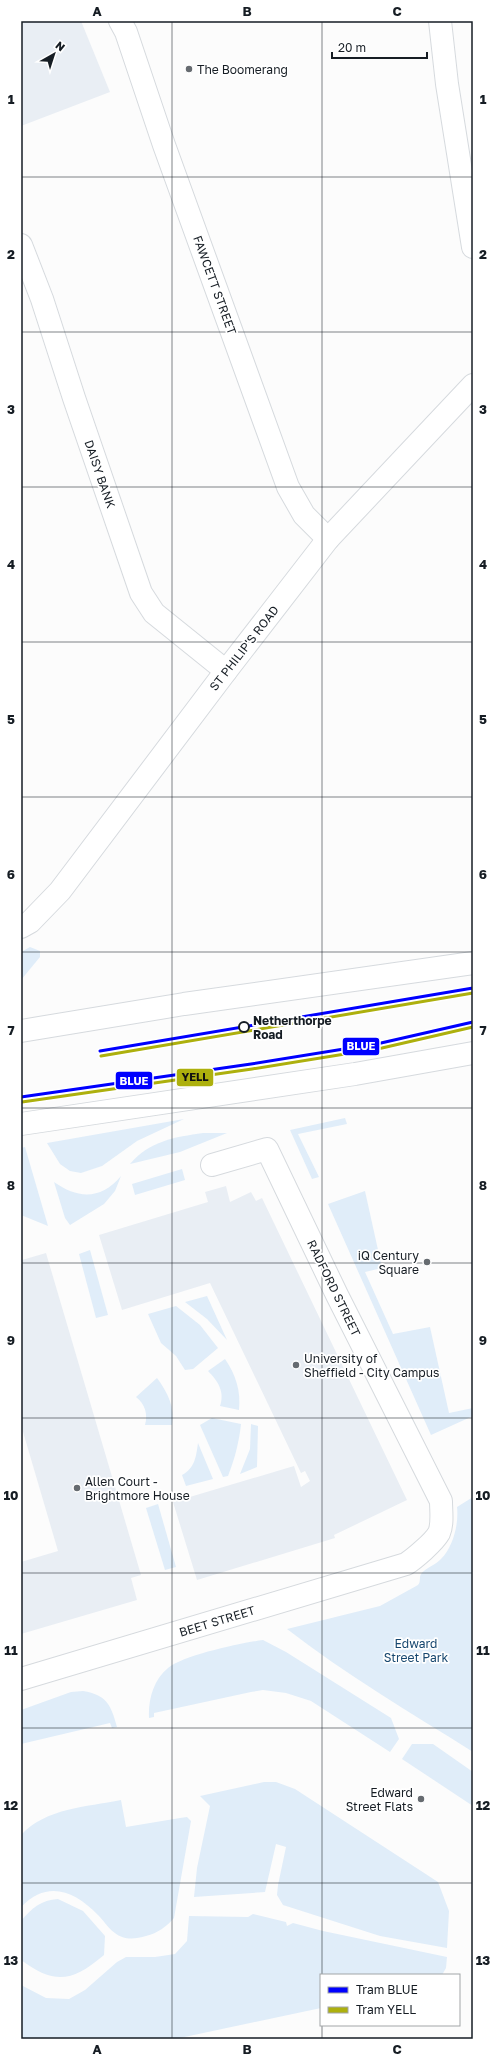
<svg xmlns="http://www.w3.org/2000/svg" width="494" height="2060" viewBox="0 0 494 2060" font-family="'Golos Text',sans-serif">
	<rect width="100%" height="100%" fill="#fcfcfc"/>
	<!-- built -->
	<g fill="#e9eef4">
		<polygon points="21,21 81,21 110,92 21,126"/>
		<polygon points="226,1186 230,1202 251,1192 256,1201 262,1198 407,1500 334,1535 335,1538 197,1580 173,1502 294,1466 301,1487 310,1481 305,1471 301,1473 210,1283 122,1310 99,1235 208,1202 205,1192"/>
		<polygon points="46,1253 141,1575 131,1578 137,1600 21,1634 21,1562 58,1551 21,1425 21,1258 22,1260"/>
	</g>
	<!-- green -->
	<g fill="#e0edf9">
		<polygon points="30,947 40,951 40,957 21,980 21,952"/>
		<polygon points="345,1118 347,1124 298,1134 319,1177 312,1179 290,1130"/>
		<polygon points="184,1119 137,1141 102,1166 81,1173 70,1171 60,1164 47,1143"/>
		<path d="M203,1133H227L180,1152L130,1164C149,1141 175,1137 203,1133Z"/>
		<polygon points="25,1147 48,1226 21,1215 21,1148"/>
		<polygon points="182,1169 185,1180 135,1195 132,1184"/>
		<path d="M121,1176L115,1191L104,1204L70,1225L65,1218L54,1182C78,1199 101,1200 121,1176Z"/>
		<polygon points="365,1191 382,1268 365,1272 393,1334 430,1327 449,1413 473,1408 473,1416 431,1435 328,1204"/>
		<polygon points="90,1250 108,1315 96,1318 79,1254"/>
		<polygon points="207,1296 227,1340 207,1319 185,1302"/>
		<polygon points="176,1306 200,1325 218,1348 193,1369 185,1370 176,1356 161,1343 148,1314"/>
		<path d="M225,1359C236,1375 241,1391 239,1410L220,1406C225,1392 218,1381 208,1371Z"/>
		<path d="M157,1378C168,1393 175,1407 172,1425H145C148,1414 145,1404 136,1397Z"/>
		<path d="M212,1418L241,1424C239,1442 235,1458 228,1476L223,1477L200,1425Z"/>
		<polygon points="251,1424 258,1426 257,1467 240,1474 250,1449"/>
		<path d="M198,1443L213,1479L186,1486L182,1475C195,1468 196,1457 198,1443Z"/>
		<path d="M473,1497V1752C410,1712 346,1675 287,1629L380,1606L418,1585C421,1582 419,1577 421,1574C425,1568 436,1565 441,1559C453,1547 459,1524 457,1507Z"/>
		<polygon points="158,1504 176,1567 165,1570 146,1508"/>
		<path d="M263,1640L286,1652L391,1718L399,1739L390,1752L311,1701L286,1693L263,1690L251,1692L154,1713V1717L149,1718C148,1701 153,1680 168,1668C184,1655 241,1643 263,1640Z"/>
		<path d="M83,1691C107,1695 111,1705 117,1727L112,1728L110,1723L21,1744V1710L71,1692Z"/>
		<polygon points="412,1744 433,1744 473,1772 473,1806 402,1759"/>
		<polygon points="264,1782 276,1782 295,1789 438,1882 449,1911 447,1948 380,1936 283,1905 277,1895 278,1885 286,1847 276,1844 265,1892 194,1897 197,1868 210,1806 200,1796"/>
		<path d="M121,1800L126,1827L180,1818L187,1817L191,1821L174,1918C166,1927 158,1933 146,1936C138,1938 131,1940 122,1937C111,1933 105,1922 98,1915C74,1890 47,1880 21,1907V1835C46,1808 86,1807 121,1800Z"/>
		<path d="M58,1899L83,1911L105,1936L104,1955C72,1982 55,1985 21,1960V1921C32,1908 41,1900 58,1899Z"/>
		<polygon points="253,1914 286,1922 287,1926 293,1923 323,1931 447,1957 446,1968 442,1975 321,1975 321,2008 175,2039 21,2039 21,1985 46,1998 69,1999 85,1990 117,1962 126,1957 155,1957 175,1954 187,1941 189,1916 248,1917"/>
	</g>
	<g fill="none" stroke-linecap="round" stroke-linejoin="round">
		<!-- minor casing -->
		<g stroke="#d6dade" stroke-width="24">
			<g id="minor">
				<polyline points="120,21 126,32 164,145 288,487 304,515 328,539"/>
				<polyline points="440,21 447,84 473,247"/>
				<polyline points="21,245 42,299 74,398 141,593 154,613 226,671"/>
				<polyline points="21,927 30,922 60,891 226,671 328,539 473,385"/>
				<path d="M21,1679L406,1564C414,1559 434,1542 439,1533C443,1524 441,1511 441,1501L337,1295L267,1149L212,1165"/>
			</g>
		</g>
		<!-- trunk casing -->
		<g stroke="#d6dade" stroke-width="24">
			<g id="trunk">
				<polyline points="21,1031 184,1004 473,963"/>
				<polyline points="21,1124 355,1074 473,1053"/>
			</g>
		</g>
		<!-- minor -->
		<use href="#minor" stroke="#fff" stroke-width="22"/>
		<!-- trunk -->
		<use href="#trunk" stroke="#fff" stroke-width="22"/>
		<!-- tram-1 casing -->
		<g stroke="#fff" stroke-width="6">
			<g id="tram-1">
				<polyline points="100,1051 473,988"/>
				<polyline points="21,1097 251,1064 381,1043 473,1022"/>
			</g>
		</g>
		<!-- tram-2 casing -->
		<g stroke="#fff" stroke-width="6">
			<g id="tram-2">
				<polyline points="101,1056 473,993"/>
				<polyline points="22,1102 252,1069 382,1048 473,1027"/>
			</g>
		</g>
		<!-- tram-1 -->
		<use href="#tram-1" stroke="#00f" stroke-width="3"/>
		<!-- tram-2 -->
		<use href="#tram-2" stroke="#adb00d" stroke-width="3"/>
	</g>
	<!-- grid -->
	<path fill="none" stroke="#161d24" stroke-width="1" stroke-opacity="0.55" d="M172,21V2039M322,21V1975M21,177H473M21,332H473M21,487H473M21,642H473M21,797H473M21,952H473M21,1108H473M21,1263H473M21,1418H473M21,1573H473M21,1728H473M21,1883H473M322,2025V2039"/>
	<!-- markers -->
	<g fill="#666b70" stroke="#fff" stroke-width="1.5">
		<circle cx="189" cy="69" r="4"/>
		<circle cx="427" cy="1262" r="4"/>
		<circle cx="296" cy="1365" r="4"/>
		<circle cx="77" cy="1488" r="4"/>
		<circle cx="421" cy="1799" r="4"/>
	</g>
	<circle fill="#fff" stroke="#161d24" stroke-width="2" cx="244" cy="1027" r="5"/>
	<g text-anchor="middle" dominant-baseline="central" stroke-width="3.5" stroke-linejoin="round" paint-order="stroke">
		<!-- poi labels -->
		<g font-size="12" fill="#161d24" stroke="#fff" text-anchor="start">
			<text x="197" y="69">The Boomerang</text>
			<text x="419" y="1255" text-anchor="end">iQ Century<tspan x="419" dy="14">Square</tspan></text>
			<text x="304" y="1358">University of<tspan x="304" dy="14">Sheffield - City Campus</tspan></text>
			<text x="85" y="1481">Allen Court -<tspan x="85" dy="14">Brightmore House</tspan></text>
			<text x="413" y="1792" text-anchor="end">Edward<tspan x="413" dy="14">Street Flats</tspan></text>
		</g>
		<!-- street labels -->
		<g font-size="12" fill="#161d24" stroke="#fff">
			<text transform="translate(215 285) rotate(70)">FAWCETT STREET</text>
			<text transform="translate(100 474) rotate(71)">DAISY BANK</text>
			<text transform="translate(244 648) rotate(-52)">ST PHILIP'S ROAD</text>
			<text transform="translate(334 1288) rotate(64)">RADFORD STREET</text>
			<text transform="translate(217 1621) rotate(-17)">BEET STREET</text>
		</g>
		<!-- stop labels -->
		<g font-size="12" font-weight="bold" fill="#161d24" stroke="#fff" text-anchor="start">
			<text x="253" y="1020">Netherthorpe<tspan x="253" dy="14">Road</tspan></text>
		</g>
		<!-- park labels -->
		<g font-size="12" fill="#17476f" stroke="#fff">
			<text x="416" y="1643">Edward<tspan x="416" dy="14">Street Park</tspan></text>
		</g>
	</g>
	<g stroke="#fff" stroke-width="1.5">
		<rect x="342" y="1037" width="38" height="19" rx="4" fill="#00f"/>
		<rect x="176" y="1068" width="38" height="19" rx="4" fill="#adb00d"/>
		<rect x="115" y="1071" width="38" height="19" rx="4" fill="#00f"/>
	</g>
	<g font-size="11" text-anchor="middle" font-weight="bold" fill="#fff">
		<text x="361" y="1050">BLUE</text>
		<text x="134" y="1085">BLUE</text>
	</g>
	<g font-size="11" text-anchor="middle" font-weight="bold" fill="#111">
		<text x="195" y="1081">YELL</text>
	</g>
	<!-- border -->
	<rect width="494" height="2060" fill="none" stroke="#ffffff" stroke-width="44"/>
	<!-- legend -->
	<rect x="320" y="1974" width="140" height="52" fill="#ffffff" stroke="#a2a5a7"/>
	<rect x="328" y="1987" width="20" height="6" fill="#0000ff" stroke="#a2a5a7"/>
	<text x="356" y="1994" font-size="12" fill="#161d24">Tram BLUE</text>
	<rect x="328" y="2007" width="20" height="6" fill="#adb00d" stroke="#a2a5a7"/>
	<text x="356" y="2014" font-size="12" fill="#161d24">Tram YELL</text>
	<!-- north arrow -->
	<g transform="translate(54 54) rotate(39)" stroke="#ffffff" stroke-width="3" paint-order="stroke">
	<path d="M0-3L7 15L0 10L-7 15Z" fill="#161d24"/>
	<text y="-6" font-size="11" font-weight="bold" text-anchor="middle" fill="#161d24">N</text>
	</g>
	<!-- scale -->
	<path d="M332 52v6h95v-6" fill="none" stroke="#161d24" stroke-width="2"/>
	<text x="338" y="52" font-size="12" fill="#161d24" stroke="#ffffff" stroke-width="3" paint-order="stroke">20 m</text>
	<rect x="22" y="22" width="450" height="2016" fill="none" stroke="#161d24" stroke-width="1.5"/>
	<g font-size="13" text-anchor="middle" font-weight="bold" fill="#161d24">
		<text x="97" y="16">A</text>
		<text x="247" y="16">B</text>
		<text x="397" y="16">C</text>
		<text x="11" y="104">1</text>
		<text x="483" y="104">1</text>
		<text x="11" y="259">2</text>
		<text x="483" y="259">2</text>
		<text x="11" y="414">3</text>
		<text x="483" y="414">3</text>
		<text x="11" y="569">4</text>
		<text x="483" y="569">4</text>
		<text x="11" y="724">5</text>
		<text x="483" y="724">5</text>
		<text x="11" y="879">6</text>
		<text x="483" y="879">6</text>
		<text x="11" y="1035">7</text>
		<text x="483" y="1035">7</text>
		<text x="11" y="1190">8</text>
		<text x="483" y="1190">8</text>
		<text x="11" y="1345">9</text>
		<text x="483" y="1345">9</text>
		<text x="11" y="1500">10</text>
		<text x="483" y="1500">10</text>
		<text x="11" y="1655">11</text>
		<text x="483" y="1655">11</text>
		<text x="11" y="1810">12</text>
		<text x="483" y="1810">12</text>
		<text x="11" y="1965">13</text>
		<text x="483" y="1965">13</text>
		<text x="97" y="2054">A</text>
		<text x="247" y="2054">B</text>
		<text x="397" y="2054">C</text>
	</g>
</svg>
